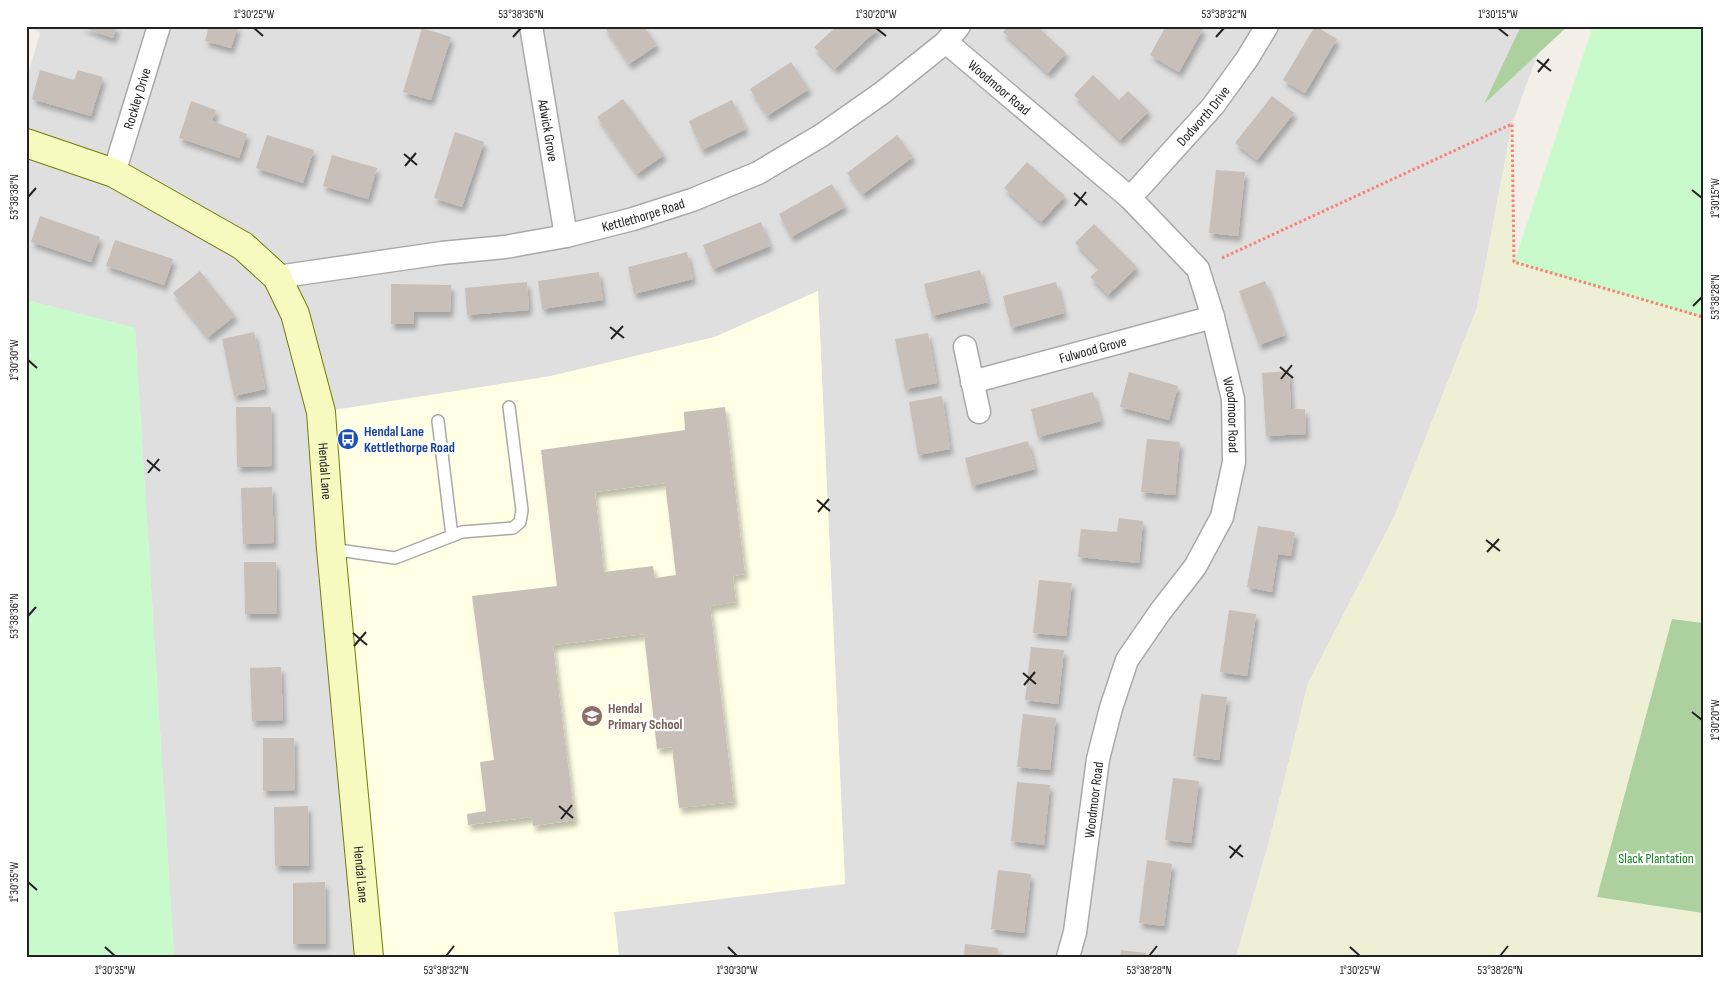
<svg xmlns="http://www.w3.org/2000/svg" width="1729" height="983" viewBox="0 0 1729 983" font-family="'Sofia Sans Condensed',sans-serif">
	<defs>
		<filter id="shadow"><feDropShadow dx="3" dy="5.5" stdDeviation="2.5" flood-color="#0004"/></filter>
	</defs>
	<rect width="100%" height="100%" fill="#f2efe9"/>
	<!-- residential -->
	<polygon fill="#e0dfdf" points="29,26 1548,26 1512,124 1477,308 1395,515 1308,683 1270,838 1236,957 619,957 614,912 845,883 818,291 715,337 551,376 369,957 174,957 135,328 26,300 26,82 40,33"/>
	<!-- education -->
	<polygon fill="#ffffe5" points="818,291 845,884 614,912 619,957 369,957 321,412 551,376 715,337"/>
	<!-- farmland -->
	<polygon fill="#eef0d5" points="1512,124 1514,261 1703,317 1703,623 1672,619 1597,897 1703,913 1703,957 1236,957 1270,838 1308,683 1395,515 1477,308"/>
	<!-- forest -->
	<g fill="#add19e">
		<polygon points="1521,26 1568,26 1484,104"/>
		<polygon points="1672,619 1703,623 1703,913 1597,897"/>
	</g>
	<!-- park -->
	<g fill="#c8facc">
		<polygon points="1593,26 1703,26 1703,317 1514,262"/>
		<polygon points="26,300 135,328 174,957 26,957"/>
	</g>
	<!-- building -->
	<g fill="#c7bfb8" fill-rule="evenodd" filter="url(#shadow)">
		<polygon points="79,26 117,26 113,38"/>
		<polygon points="209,26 238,26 231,48 205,41"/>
		<polygon points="604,26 644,26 657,45 629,64"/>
		<polygon points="837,26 881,26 835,69 814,47"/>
		<polygon points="1008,26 1043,26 1040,29 1066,53 1048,73 1003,32"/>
		<polygon points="1166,26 1199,26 1203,29 1179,72 1150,55"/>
		<polygon points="1315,26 1337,39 1305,93 1283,80"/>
		<polygon points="422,28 451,37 431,100 403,92"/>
		<polygon points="791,62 809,89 767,116 750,89"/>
		<polygon points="40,70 74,80 78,70 103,77 91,116 32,99"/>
		<polygon points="1093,75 1119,100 1128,91 1149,111 1120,140 1074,95"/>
		<polygon points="1272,96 1294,113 1257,160 1235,143"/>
		<polygon points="623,99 664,155 637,174 597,117"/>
		<polygon points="732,100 746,129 702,150 689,121"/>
		<polygon points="191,101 216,110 212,121 247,134 239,158 179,138"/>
		<polygon points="455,132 484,142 462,207 434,198"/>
		<polygon points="267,135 314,150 303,183 256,168"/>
		<polygon points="897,135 913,157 863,194 847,173"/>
		<polygon points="332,155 377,168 368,199 323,186"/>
		<polygon points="1027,162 1065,196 1041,222 1004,188"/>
		<polygon points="1216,170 1245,172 1238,236 1209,233"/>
		<polygon points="832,184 845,207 791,237 779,214"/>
		<polygon points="40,216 100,237 91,262 31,242"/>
		<polygon points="761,222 770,246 713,269 703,245"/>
		<polygon points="1094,224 1137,267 1108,295 1090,277 1100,268 1075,243"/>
		<polygon points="115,240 173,259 164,285 106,266"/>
		<polygon points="687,252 693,279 634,294 628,267"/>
		<polygon points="980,270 988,302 932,316 924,284"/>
		<polygon points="200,271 235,316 208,337 173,293"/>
		<polygon points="599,272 603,300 542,309 538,281"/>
		<polygon points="1265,281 1285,335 1259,345 1239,291"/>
		<polygon points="527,282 529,310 467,315 465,288"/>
		<polygon points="1056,282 1064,313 1011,328 1003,296"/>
		<polygon points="391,284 451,285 450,312 414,312 414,324 391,324"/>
		<polygon points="254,332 265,389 234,396 222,339"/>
		<polygon points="928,333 937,383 905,389 895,339"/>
		<polygon points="1289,371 1291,409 1305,409 1306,434 1266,436 1262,373"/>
		<polygon points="1129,372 1178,386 1169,420 1120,407"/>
		<polygon points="1093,392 1101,421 1038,437 1031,409"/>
		<polygon points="942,396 950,449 918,455 909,402"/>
		<polygon points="236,407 271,407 272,466 237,467"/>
		<path d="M725,407L745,574L733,576L736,602L710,606L734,802L679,808L672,747L657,749L644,634L553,645L575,820L533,826L532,817L468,825L467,814L486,811L480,762L494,760L472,596L557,586L541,450L685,430L684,412ZM665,483L676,575L655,578L653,566L604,572L595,492Z"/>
		<polygon points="1147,439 1180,442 1175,495 1141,492"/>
		<polygon points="1028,441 1035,469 972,486 965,458"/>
		<polygon points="272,487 274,543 243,544 241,488"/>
		<polygon points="1119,518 1143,521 1139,563 1078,557 1081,529 1117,532"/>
		<polygon points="1258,526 1295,532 1291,556 1278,554 1272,592 1247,587"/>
		<polygon points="244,562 276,562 277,614 245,614"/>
		<polygon points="1039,580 1072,583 1066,636 1033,633"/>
		<polygon points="1229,610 1256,614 1247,676 1220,672"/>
		<polygon points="1031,647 1064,650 1058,704 1025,700"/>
		<polygon points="281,667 283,720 252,721 250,668"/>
		<polygon points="1201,694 1227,697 1219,760 1193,756"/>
		<polygon points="1023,714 1056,718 1050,770 1017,767"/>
		<polygon points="263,738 294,738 295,790 263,791"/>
		<polygon points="1173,778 1199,781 1191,843 1165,840"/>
		<polygon points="1017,782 1050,785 1044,845 1011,841"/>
		<polygon points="308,806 309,866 275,866 274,807"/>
		<polygon points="1147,860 1172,864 1164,926 1139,923"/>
		<polygon points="998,870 1031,874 1024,933 991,929"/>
		<polygon points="325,882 326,944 293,944 293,883"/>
		<polygon points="965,944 998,948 997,957 964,957"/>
		<polygon points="1121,950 1146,953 1146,957 1120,957"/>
	</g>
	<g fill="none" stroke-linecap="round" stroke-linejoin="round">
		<!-- lane casing -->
		<g stroke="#a9a9a9" stroke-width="14">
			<g id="lane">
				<polyline points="438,421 452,536"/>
				<polyline points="331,549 395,558 462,532 513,528 520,522 522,510 509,407"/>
			</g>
		</g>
		<!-- street casing -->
		<g stroke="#a9a9a9" stroke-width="25">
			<g id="street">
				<path id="s1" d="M531,26L566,236"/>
				<path id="s2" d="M946,42L1130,198L1198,269L1213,317L1233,399L1234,462L1222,517L1195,567L1160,612L1127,660L1111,708L1098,759L1075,932L1068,957"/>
				<path id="s3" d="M114,173L159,26"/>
				<path id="s4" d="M1130,198L1213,106L1247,59L1267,26"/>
				<path id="s5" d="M277,277L442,253L505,247L566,236L633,219L692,200L758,173L822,135L882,93L946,42L959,26"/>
				<polyline points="965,347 979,412"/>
				<path id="s6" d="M972,382L1213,317"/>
			</g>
		</g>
		<!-- secondary casing -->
		<g stroke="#707d05" stroke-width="30">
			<g id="secondary">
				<path id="s7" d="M26,143L114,173L243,246L277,277L295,314L321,412L331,549L369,957"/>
			</g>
		</g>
		<!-- path -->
		<polyline stroke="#fa8072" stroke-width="3" stroke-dasharray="2.5 2.5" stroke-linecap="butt" points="1222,258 1512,124 1514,262 1703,317"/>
		<!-- lane -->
		<use href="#lane" stroke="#fff" stroke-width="11"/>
		<!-- street -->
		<use href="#street" stroke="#fff" stroke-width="22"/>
		<!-- secondary -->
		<use href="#secondary" stroke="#f7fabf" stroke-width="28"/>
	</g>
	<!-- ticks -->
	<path fill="none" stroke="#222" stroke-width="2" d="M254,28L263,36M876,28L886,36M1498,28L1508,36M513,37L521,28M1216,37L1224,28M1537,60L1551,71M1538,72L1549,59M404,154L417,165M405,166L416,153M1692,190L1702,198M1074,193L1087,205M28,197L36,188M1075,206L1086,192M1693,306L1702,297M610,327L624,338M611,339L623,326M28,360L37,368M1280,367L1293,378M1281,379L1292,365M147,460L160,471M148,473L159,459M817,500L830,511M818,512L829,499M1486,540L1500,551M1487,552L1499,539M28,616L36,607M353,633L367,645M354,646L366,632M1023,673L1036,684M1024,685L1035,672M1692,712L1702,720M559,806L573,818M561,819L572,805M1229,846L1243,857M1230,858L1241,845M28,882L37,890M105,947L115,956M728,947L737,956M1350,947L1360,956M446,956L454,946M1149,956L1157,946M1500,956L1508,946"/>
	<!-- icons -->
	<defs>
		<g id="bus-disc" transform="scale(1.125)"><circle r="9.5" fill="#1a4fb4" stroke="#fff"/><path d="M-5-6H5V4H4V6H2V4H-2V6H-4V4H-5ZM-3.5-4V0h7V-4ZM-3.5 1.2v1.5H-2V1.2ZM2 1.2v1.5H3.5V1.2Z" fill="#fff"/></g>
		<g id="school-disc" transform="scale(1.125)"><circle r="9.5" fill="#8d6e63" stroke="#fff"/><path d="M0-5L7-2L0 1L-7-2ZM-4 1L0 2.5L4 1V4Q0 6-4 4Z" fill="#fff"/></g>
	</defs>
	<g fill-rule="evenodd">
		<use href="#bus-disc" x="348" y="439"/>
		<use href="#school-disc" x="592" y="716"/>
	</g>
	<g text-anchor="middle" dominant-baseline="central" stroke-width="4.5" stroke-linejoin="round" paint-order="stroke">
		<!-- street labels -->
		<g font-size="14" fill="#222" stroke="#fff">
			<text stroke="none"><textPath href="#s2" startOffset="70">Woodmoor Road</textPath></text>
			<text stroke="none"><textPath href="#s3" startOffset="78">Rockley Drive</textPath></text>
			<text stroke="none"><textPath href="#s4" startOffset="110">Dodworth Drive</textPath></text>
			<text stroke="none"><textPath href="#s1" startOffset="106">Adwick Grove</textPath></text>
			<text stroke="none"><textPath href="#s5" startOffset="372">Kettlethorpe Road</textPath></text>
			<text stroke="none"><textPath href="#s6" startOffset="125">Fulwood Grove</textPath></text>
			<text stroke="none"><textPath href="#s2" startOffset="490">Woodmoor Road</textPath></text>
			<text stroke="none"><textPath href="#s7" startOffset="489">Hendal Lane</textPath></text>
			<text transform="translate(1094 800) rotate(-83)">Woodmoor Road</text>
			<text stroke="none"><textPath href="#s7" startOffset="894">Hendal Lane</textPath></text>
		</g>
		<!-- transit labels -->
		<g font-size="14" font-weight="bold" fill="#164399" stroke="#fff" text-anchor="start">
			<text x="364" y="431">Hendal Lane<tspan x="364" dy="16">Kettlethorpe Road</tspan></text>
		</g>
		<!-- education labels -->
		<g font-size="14" font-weight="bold" fill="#785e54" stroke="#fff" text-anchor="start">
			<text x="608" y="708">Hendal<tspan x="608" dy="16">Primary School</tspan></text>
		</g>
		<!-- park labels -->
		<g font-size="14" fill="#0c8416" stroke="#fff">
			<text x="1656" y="858">Slack Plantation</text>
		</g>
	</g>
	<!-- border -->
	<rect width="1729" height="983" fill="none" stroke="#ffffff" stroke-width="55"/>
	<rect x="28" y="28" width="1674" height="928" fill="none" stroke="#222" stroke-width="2"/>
	<g font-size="12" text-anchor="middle" fill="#222">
		<text x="254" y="18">1°30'25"W</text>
		<text x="521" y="18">53°38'36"N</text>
		<text x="876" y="18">1°30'20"W</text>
		<text x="1224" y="18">53°38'32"N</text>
		<text x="1498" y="18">1°30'15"W</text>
		<text transform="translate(14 197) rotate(-90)" y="4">53°38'38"N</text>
		<text transform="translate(1715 198) rotate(-90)" y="4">1°30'15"W</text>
		<text transform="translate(1715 297) rotate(-90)" y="4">53°38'28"N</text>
		<text transform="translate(14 360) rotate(-90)" y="4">1°30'30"W</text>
		<text transform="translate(14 616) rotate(-90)" y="4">53°38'36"N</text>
		<text transform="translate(1715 720) rotate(-90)" y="4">1°30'20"W</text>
		<text transform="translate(14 882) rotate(-90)" y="4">1°30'35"W</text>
		<text x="115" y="974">1°30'35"W</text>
		<text x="446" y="974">53°38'32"N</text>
		<text x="737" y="974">1°30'30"W</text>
		<text x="1149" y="974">53°38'28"N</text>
		<text x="1360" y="974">1°30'25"W</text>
		<text x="1500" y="974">53°38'26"N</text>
	</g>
</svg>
